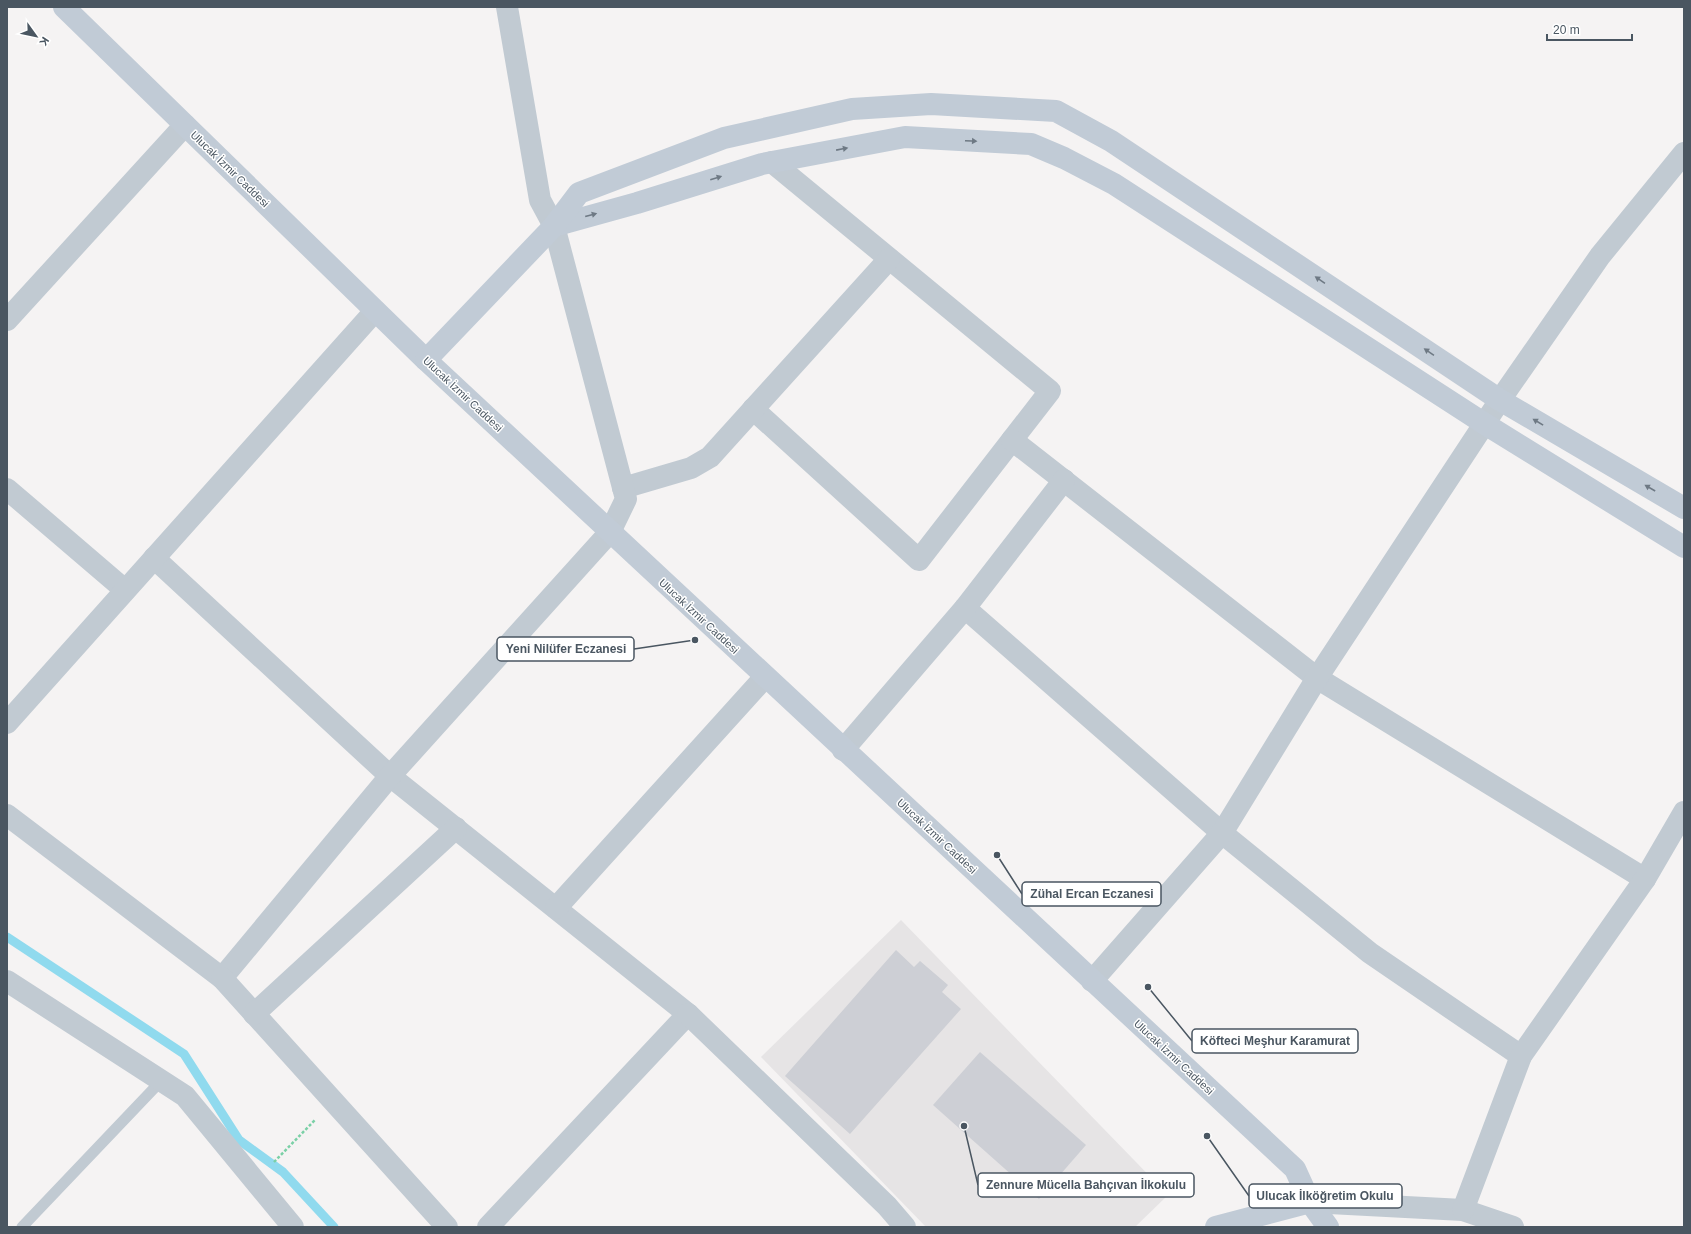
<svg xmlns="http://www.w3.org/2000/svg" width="1691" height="1234" viewBox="0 0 1691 1234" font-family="Arial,sans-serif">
	<rect width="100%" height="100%" fill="#f5f3f3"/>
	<!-- education -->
	<polygon fill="#e6e4e5" points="901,920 1168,1195 1135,1227 926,1227 761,1057"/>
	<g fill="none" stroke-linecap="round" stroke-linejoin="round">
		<!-- stream -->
		<polyline stroke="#90daee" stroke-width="9" points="7,937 184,1054 239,1140 283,1172 334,1227"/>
	</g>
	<!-- building -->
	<g fill="#cdcfd5">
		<polygon points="896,950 914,967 920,961 948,985 942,992 961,1009 850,1134 785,1076"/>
		<polygon points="980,1052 1086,1145 1039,1199 933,1105"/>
	</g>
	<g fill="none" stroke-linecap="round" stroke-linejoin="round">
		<!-- path -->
		<polyline stroke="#7ad0a6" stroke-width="2.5" stroke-dasharray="3 2" stroke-linecap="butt" points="274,1162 315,1120"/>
		<!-- lane -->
		<polyline stroke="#c1cad2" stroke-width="11" points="22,1227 161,1081"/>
		<!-- street -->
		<g stroke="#c1cad2" stroke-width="22">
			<polyline points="7,320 185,125"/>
			<polyline points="753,409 919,560 1050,391 772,162"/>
			<polyline points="1012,440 1317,678 1645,879"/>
			<polyline points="623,488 691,468 710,457 889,259"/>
			<polyline points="7,489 125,590"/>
			<polyline points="154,558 390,776 688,1014 488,1227"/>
			<polyline points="965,608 1222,833 1370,953 1521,1056"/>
			<polyline points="7,723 375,311"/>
			<polyline points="843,750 965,608 1064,480"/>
			<polyline points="7,815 222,978 390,776 610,532 626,499 554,226 540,200 507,7"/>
			<polyline points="556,908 765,677"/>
			<polyline points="222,978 447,1227"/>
			<polyline points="7,981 185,1096 293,1227"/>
			<polyline points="1092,981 1222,833 1317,678 1500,400 1600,256 1684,153"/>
			<polyline points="254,1014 456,828"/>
			<polyline points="688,1014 887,1206 905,1227"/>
			<polyline points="1310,1202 1463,1210 1513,1227"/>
			<polyline points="1463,1210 1521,1056 1645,879 1684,812"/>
		</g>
		<!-- secondary -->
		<g stroke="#c1cbd6" stroke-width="22">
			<polyline points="64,7 426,360 1295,1169 1310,1202 1328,1227"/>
			<polyline points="554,226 637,203 762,164 905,137 1031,144 1064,158 1114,184 1485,424 1684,547"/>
			<polyline points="426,360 554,226 579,193 724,138 852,109 931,104 1056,111 1111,141 1500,400 1684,508"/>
			<polyline points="1216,1227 1310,1202"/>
		</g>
	</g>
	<!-- one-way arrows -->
	<defs><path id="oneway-solid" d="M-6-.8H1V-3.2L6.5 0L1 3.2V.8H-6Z"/></defs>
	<g fill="#6e7984">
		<use href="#oneway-solid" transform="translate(971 141) rotate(3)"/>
		<use href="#oneway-solid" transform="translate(842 149) rotate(-11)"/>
		<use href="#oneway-solid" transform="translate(716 178) rotate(-17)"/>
		<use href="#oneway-solid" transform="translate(591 215) rotate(-15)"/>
		<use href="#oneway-solid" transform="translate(1320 280) rotate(-146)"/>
		<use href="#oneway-solid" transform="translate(1429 352) rotate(-146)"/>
		<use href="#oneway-solid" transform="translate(1538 422) rotate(-149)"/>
		<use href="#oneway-solid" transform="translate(1650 488) rotate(-150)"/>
	</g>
	<g text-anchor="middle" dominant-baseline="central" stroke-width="3" stroke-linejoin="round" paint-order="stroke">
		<!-- street labels -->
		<g font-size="11" fill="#4a5661" stroke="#fff">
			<text transform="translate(230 169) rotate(44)">Ulucak İzmir Caddesi</text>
			<text transform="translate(463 394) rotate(43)">Ulucak İzmir Caddesi</text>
			<text transform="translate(699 616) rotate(43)">Ulucak İzmir Caddesi</text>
			<text transform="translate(937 836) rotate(43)">Ulucak İzmir Caddesi</text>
			<text transform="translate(1174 1057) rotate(43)">Ulucak İzmir Caddesi</text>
		</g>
	</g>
	<!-- callouts -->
	<path fill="none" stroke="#4a5661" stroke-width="1.5" d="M695 640L634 649M997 855L1022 894M1148 987L1192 1041M964 1126L978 1185M1207 1136L1249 1196"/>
	<g fill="#4a5661" stroke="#fff" stroke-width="1.5">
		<circle cx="695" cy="640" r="4"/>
		<circle cx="997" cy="855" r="4"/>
		<circle cx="1148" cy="987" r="4"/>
		<circle cx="964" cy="1126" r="4"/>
		<circle cx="1207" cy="1136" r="4"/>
	</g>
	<g fill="#fff" stroke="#4a5661" stroke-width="1.5">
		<rect x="497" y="637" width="137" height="24" rx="4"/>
		<rect x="1022" y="882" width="139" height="24" rx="4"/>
		<rect x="1192" y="1029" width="166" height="24" rx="4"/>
		<rect x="978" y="1173" width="216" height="24" rx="4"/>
		<rect x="1249" y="1184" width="153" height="24" rx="4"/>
	</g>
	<g font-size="12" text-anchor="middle" font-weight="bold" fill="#4a5661">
		<text x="566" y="653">Yeni Nilüfer Eczanesi</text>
		<text x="1092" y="898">Zühal Ercan Eczanesi</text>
		<text x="1275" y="1045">Köfteci Meşhur Karamurat</text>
		<text x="1086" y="1189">Zennure Mücella Bahçıvan İlkokulu</text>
		<text x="1325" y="1200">Ulucak İlköğretim Okulu</text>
	</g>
	<!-- border -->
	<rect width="1691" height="1234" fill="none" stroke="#4a5661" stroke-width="16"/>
	<!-- north arrow -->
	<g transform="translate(36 36) rotate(123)" stroke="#ffffff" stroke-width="3" paint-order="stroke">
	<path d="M0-3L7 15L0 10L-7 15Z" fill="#4a5661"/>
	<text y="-6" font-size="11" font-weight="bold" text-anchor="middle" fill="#4a5661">K</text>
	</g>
	<!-- scale -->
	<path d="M1547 34v6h85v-6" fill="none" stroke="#4a5661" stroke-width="2"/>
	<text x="1553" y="34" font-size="12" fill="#4a5661" stroke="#ffffff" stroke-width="3" paint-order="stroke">20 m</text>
</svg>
